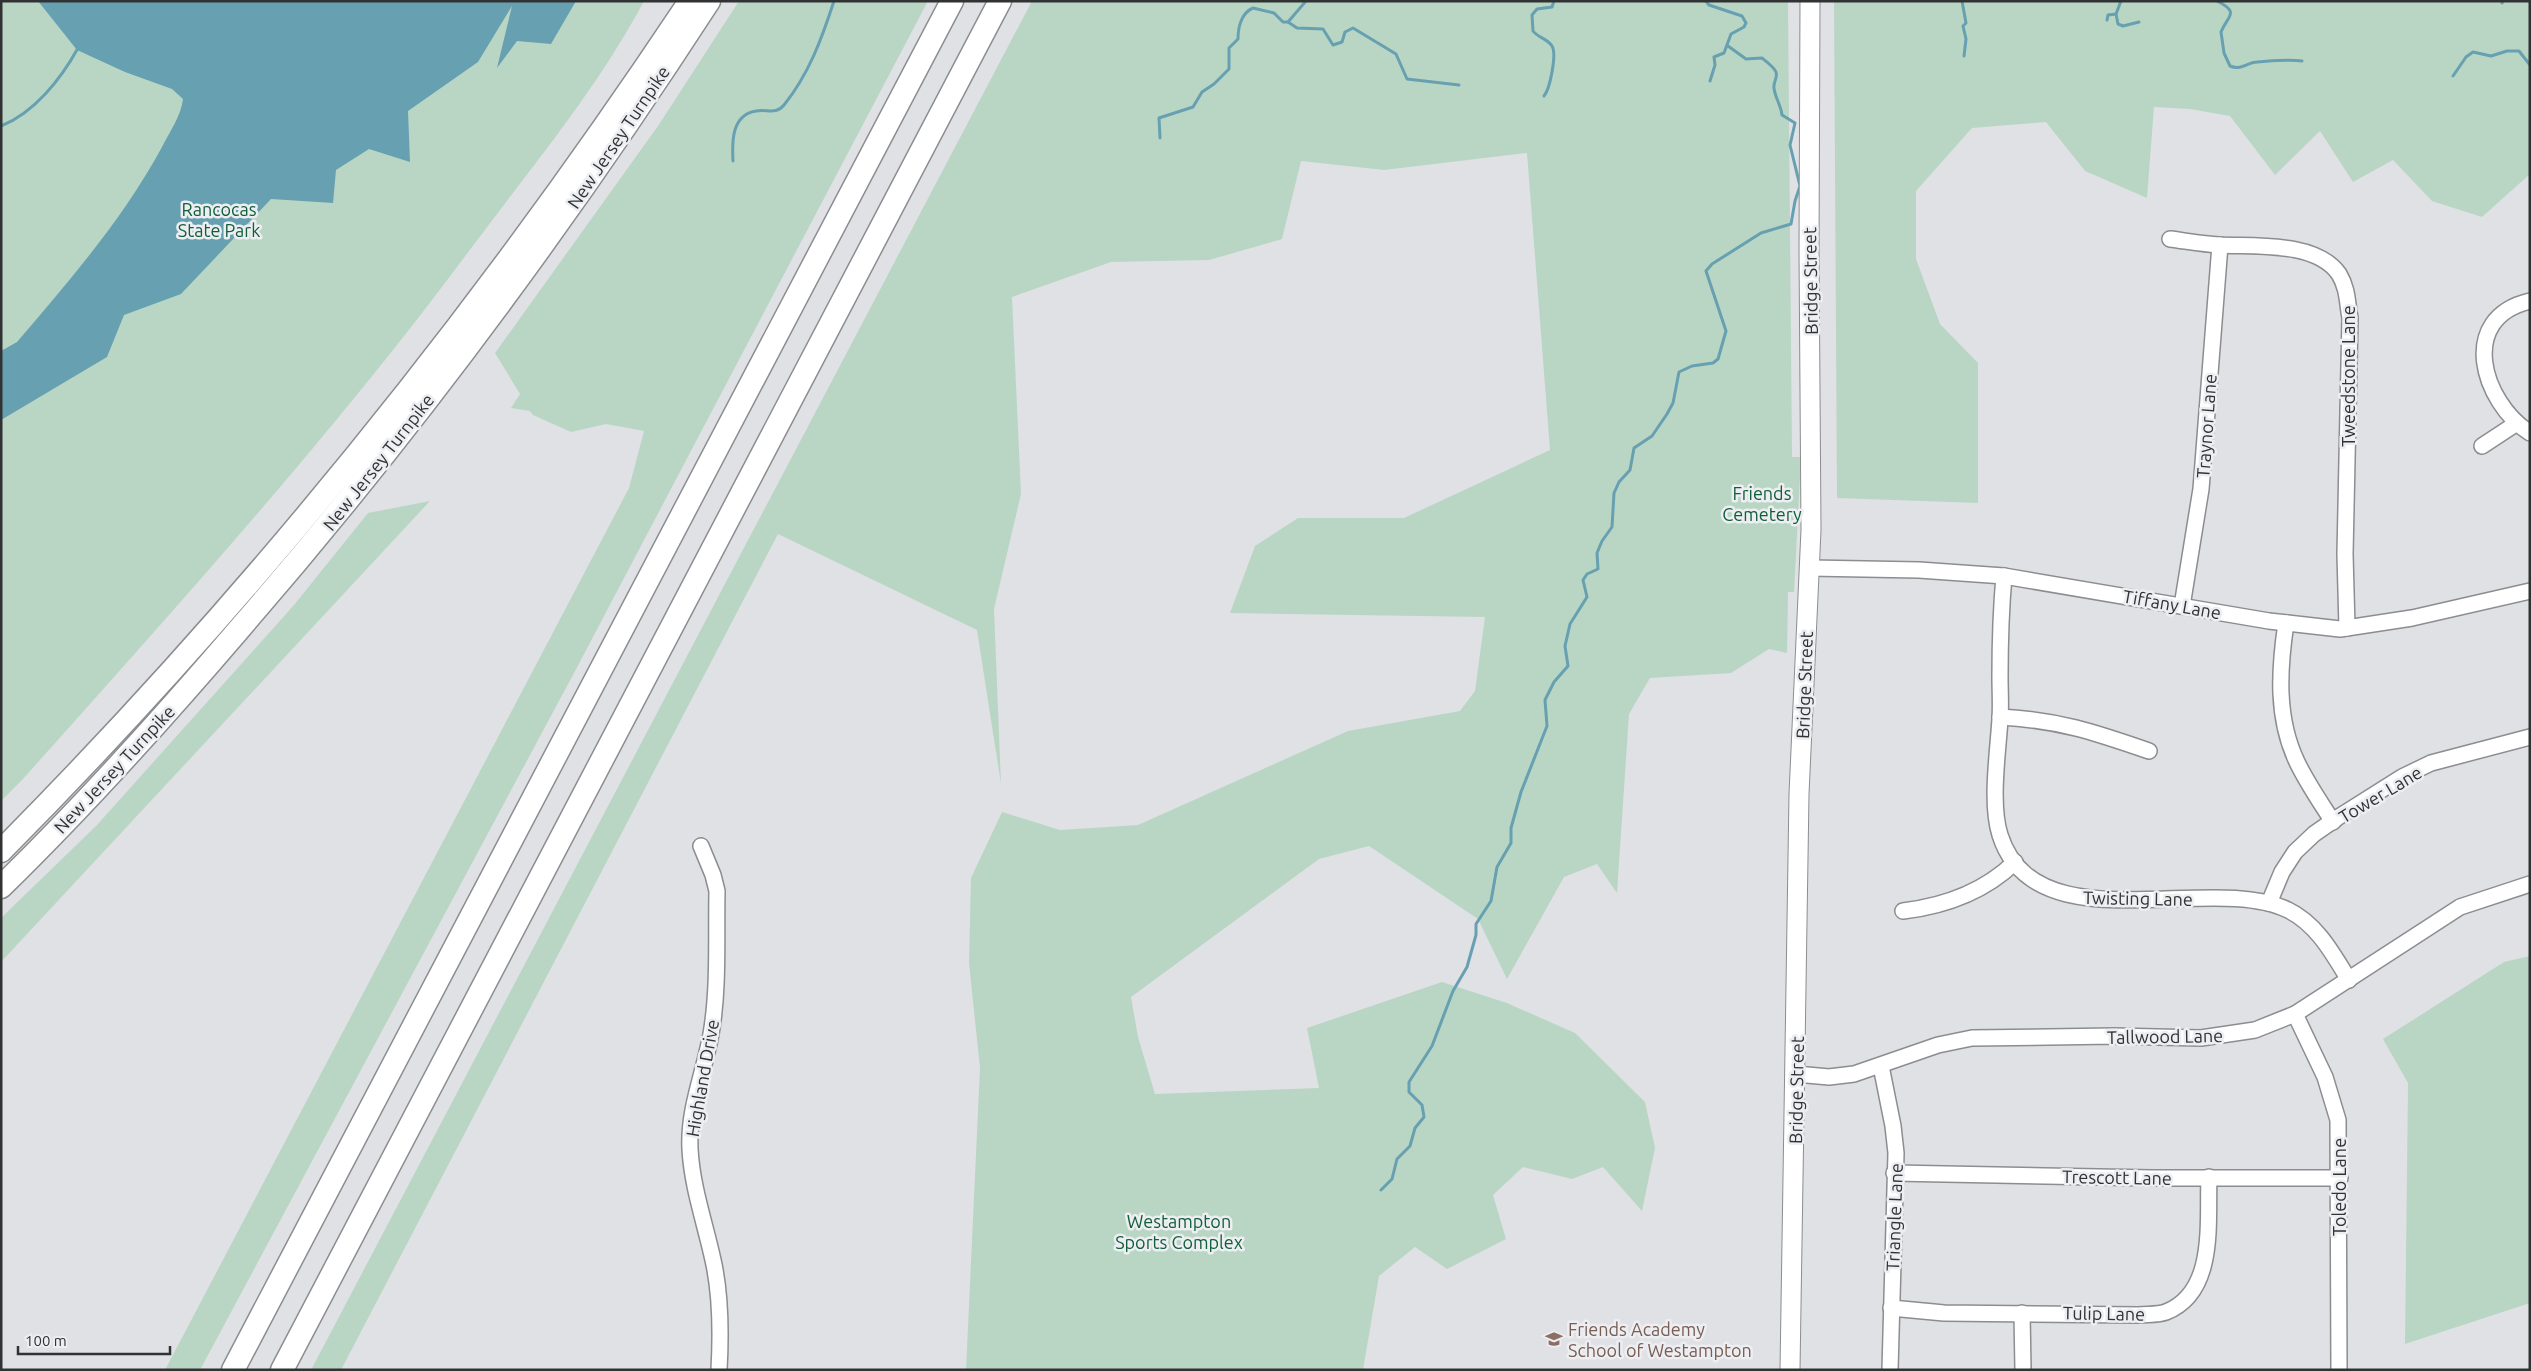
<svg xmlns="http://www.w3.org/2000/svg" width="2531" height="1371" viewBox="0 0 2531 1371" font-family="Ubuntu,sans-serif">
	<rect width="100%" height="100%" fill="#e0e1e5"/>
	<!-- green -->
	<g fill="#b9d6c4">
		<path d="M1,1H644C596,91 530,169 469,251C332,436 176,607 23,779L1,801Z"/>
		<polygon points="739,1 928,1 574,673 200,1370 165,1370 629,488 644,431 606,424 571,432 533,415 530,411 511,408 520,394 495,353 658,126"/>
		<polygon points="1032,1 1788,1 1792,457 1801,457 1794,592 1788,592 1787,653 1769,649 1731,673 1650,678 1629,714 1617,893 1597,864 1564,877 1507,979 1478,919 1369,846 1319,859 1131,997 1138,1037 1155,1094 1319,1088 1307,1028 1442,982 1507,1003 1575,1033 1645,1102 1655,1148 1642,1211 1603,1167 1572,1179 1523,1167 1493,1195 1506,1239 1447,1269 1415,1247 1379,1276 1363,1370 966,1370 980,1068 969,963 971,878 1002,812 1060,830 1138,825 1348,731 1460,711 1475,691 1485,617 1230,613 1255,546 1298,518 1404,518 1550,450 1527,153 1384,170 1301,161 1282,239 1209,260 1111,262 1012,297 1021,494 994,609 1001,784 977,630 778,534 341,1370 311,1370"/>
		<polygon points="1834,1 2530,1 2530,174 2482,217 2432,201 2393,160 2353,182 2320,131 2275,175 2230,116 2190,109 2154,107 2147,198 2085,171 2046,122 1972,128 1916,191 1916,259 1940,324 1978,363 1978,503 1837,498"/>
		<polygon points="430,501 1,962 1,918 97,825 294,605 368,513"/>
		<polygon points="2530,956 2530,1303 2405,1344 2408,1083 2383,1039 2504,962"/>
	</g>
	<!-- water -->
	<path fill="#67a0b1" d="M38,1H576L551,44L517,41L497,68L512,6L478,62L408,111L410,162L369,149L336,170L333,203L271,199L181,294L124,315L107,357L1,420V351L17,342C70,280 123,219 162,147C170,131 181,116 183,99L172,89L125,72L77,50Z"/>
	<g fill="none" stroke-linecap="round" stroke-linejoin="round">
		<!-- stream -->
		<g stroke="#67a0b1" stroke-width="3">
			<polyline points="1706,1 1709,5 1742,16 1746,23 1744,27 1731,34 1724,53 1714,57 1715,65 1710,81"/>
			<polyline points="1962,1 1966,23 1963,26 1966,39 1964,56"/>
			<polyline points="2121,1 2116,14 2118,24 2123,26 2139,22"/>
			<path d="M2217,1C2241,13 2227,16 2221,32L2224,53L2230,66C2242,71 2247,62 2257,62C2272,61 2287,59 2302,61"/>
			<polyline points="2502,3 2503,1"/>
			<polyline points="2107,20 2108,15 2116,14"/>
			<polyline points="1288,22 1306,1"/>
			<polyline points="2453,76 2466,57 2473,52 2491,56 2507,51 2519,51 2530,65"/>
			<path d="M1544,96C1550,89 1557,54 1552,46C1547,38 1538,38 1533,31L1532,15L1537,9L1552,7L1554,1"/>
			<path d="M1,126C34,113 61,79 78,48"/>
			<path d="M1160,138L1159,118L1193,107L1202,92L1214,84L1229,69V48L1238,39C1238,28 1241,13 1253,8L1274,13L1283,22H1288L1297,28L1323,29L1333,45L1342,42L1345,32L1353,28L1396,54L1407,79L1459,85"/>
			<path d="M733,161C732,143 731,115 756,111C767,109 776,115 784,105C809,74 822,38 834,1"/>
			<path d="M1381,1190L1392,1179L1397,1159L1410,1146L1415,1128L1424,1117L1422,1105L1409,1092V1082L1432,1046L1453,991L1467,967L1476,935V924L1491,901L1497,867L1511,843V828L1521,792L1547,726L1545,700L1554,682L1568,666L1565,646L1570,624L1587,597L1583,580L1587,574L1598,569L1597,553L1602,541L1612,527L1614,493L1619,482L1630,470L1634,448L1652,436L1667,414L1673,403L1679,372L1692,366L1713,363L1718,359L1726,331L1706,271L1712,264L1761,233L1791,224L1795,201L1800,186L1790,145L1795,123L1782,115C1781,105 1775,98 1774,88C1773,82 1778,78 1776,72C1774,67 1767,62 1762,58L1746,59L1728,46"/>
		</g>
		<!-- minor casing -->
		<g stroke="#8b8d90" stroke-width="18">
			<g id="minor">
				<path d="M2170,239C2186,241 2203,244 2219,245C2255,247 2316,241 2339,274C2348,289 2347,302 2350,318L2345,554L2347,628"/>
				<path d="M2530,301C2457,318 2482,402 2530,433"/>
				<polyline points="2482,446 2517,423"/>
				<polyline points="1810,568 1919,570 2004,576 2269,621 2340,629 2412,618 2530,591"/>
				<path d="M2004,576C2001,609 2000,643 2000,677C2000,691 2001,705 2000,719C1998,752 1990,804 2000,835C2035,946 2211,872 2288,910C2317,924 2333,954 2349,980"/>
				<polyline points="2182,606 2201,489 2220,245"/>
				<path d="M2286,623C2279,670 2276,718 2297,762C2307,783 2321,803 2333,822"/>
				<path d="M2000,717C2059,720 2094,732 2149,751"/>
				<path d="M701,846L713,875L717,891C716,938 719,988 711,1034C704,1073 688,1109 690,1149C692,1187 705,1223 713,1260C721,1295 721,1334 719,1370"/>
				<polyline points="2269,903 2282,872 2295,852 2314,834 2337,818 2402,777 2431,763 2530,737"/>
				<path d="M1903,911C1945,906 1984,892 2015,862"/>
				<polyline points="2295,1014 2325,1077 2338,1120 2339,1370"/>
				<polyline points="1881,1066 1893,1126 1896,1153 1890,1370"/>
				<polyline points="1796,1074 1829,1077 1854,1074 1938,1045 1972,1038 2114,1036 2201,1038 2255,1030 2295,1014 2460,907 2530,884"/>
				<polyline points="1894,1173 2152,1178 2340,1178"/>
				<path d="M1891,1308L1944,1313L2139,1315C2148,1314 2158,1315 2166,1312C2217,1292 2207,1221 2209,1177"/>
				<polyline points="2022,1313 2023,1370"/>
			</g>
		</g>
		<!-- major casing -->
		<g stroke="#8b8d90" stroke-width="21">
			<polyline id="major" points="1790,1370 1799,794 1811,530 1809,251 1810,1"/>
		</g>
		<!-- highway casing -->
		<g stroke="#8b8d90" stroke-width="25">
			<g id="highway">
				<path d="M1,851C258,592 488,305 690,1"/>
				<path d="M1,887C85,805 164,717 241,627C412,430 567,220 709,1"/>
				<polyline points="233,1370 952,1"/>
				<polyline points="282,1370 1000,1"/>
			</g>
		</g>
		<!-- minor -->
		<use href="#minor" stroke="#fff" stroke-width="15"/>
		<!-- major -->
		<use href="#major" stroke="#fff" stroke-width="19"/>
		<!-- highway -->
		<use href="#highway" stroke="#fff" stroke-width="22"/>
	</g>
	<!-- icons -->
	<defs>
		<g id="school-bare" transform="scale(1.35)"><path d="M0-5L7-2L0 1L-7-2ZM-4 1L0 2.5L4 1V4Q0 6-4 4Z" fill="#8d6e63" stroke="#edeef2" stroke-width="2.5" paint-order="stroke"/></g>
	</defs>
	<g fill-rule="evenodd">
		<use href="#school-bare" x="1554" y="1339"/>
	</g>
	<g text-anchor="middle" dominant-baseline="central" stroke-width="5" stroke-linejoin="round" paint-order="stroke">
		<!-- street labels -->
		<g font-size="18" fill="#313233" stroke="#edeef2">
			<text transform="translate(618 137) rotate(-56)">New Jersey Turnpike</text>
			<text transform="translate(1810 281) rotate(-91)">Bridge Street</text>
			<text transform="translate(2348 376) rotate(-90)">Tweedstone Lane</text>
			<text transform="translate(2206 426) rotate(-86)">Traynor Lane</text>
			<text transform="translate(378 462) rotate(-52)">New Jersey Turnpike</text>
			<text transform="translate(2172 604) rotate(10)">Tiffany Lane</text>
			<text transform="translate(1804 685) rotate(-88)">Bridge Street</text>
			<text transform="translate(114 769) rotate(-47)">New Jersey Turnpike</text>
			<text transform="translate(2380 794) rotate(-31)">Tower Lane</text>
			<text transform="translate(2138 898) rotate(1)">Twisting Lane</text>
			<text transform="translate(2165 1036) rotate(-1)">Tallwood Lane</text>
			<text transform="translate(702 1078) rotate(-80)">Highland Drive</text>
			<text transform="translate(1796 1090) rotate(-89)">Bridge Street</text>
			<text transform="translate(2117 1177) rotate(1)">Trescott Lane</text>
			<text transform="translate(2339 1187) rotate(-90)">Toledo Lane</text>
			<text transform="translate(1894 1217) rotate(-88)">Triangle Lane</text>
			<text transform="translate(2104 1313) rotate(1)">Tulip Lane</text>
		</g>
		<!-- park labels -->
		<g font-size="18" fill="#115f3a" stroke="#edeef2">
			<text x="219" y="209">Rancocas<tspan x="219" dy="21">State Park</tspan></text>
			<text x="1762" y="493">Friends<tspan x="1762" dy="21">Cemetery</tspan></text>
			<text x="1179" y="1221">Westampton<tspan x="1179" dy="21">Sports Complex</tspan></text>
		</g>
		<!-- education labels -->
		<g font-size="18" fill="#785e54" stroke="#edeef2" text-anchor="start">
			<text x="1568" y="1329">Friends Academy<tspan x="1568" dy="21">School of Westampton</tspan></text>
		</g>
	</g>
	<!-- border -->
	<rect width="2531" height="1371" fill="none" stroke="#313233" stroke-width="5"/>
	<!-- scale -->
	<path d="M18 1346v8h152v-8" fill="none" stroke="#313233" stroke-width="2.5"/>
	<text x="25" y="1346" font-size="15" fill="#313233" stroke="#edeef2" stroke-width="4" paint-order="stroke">100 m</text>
</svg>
